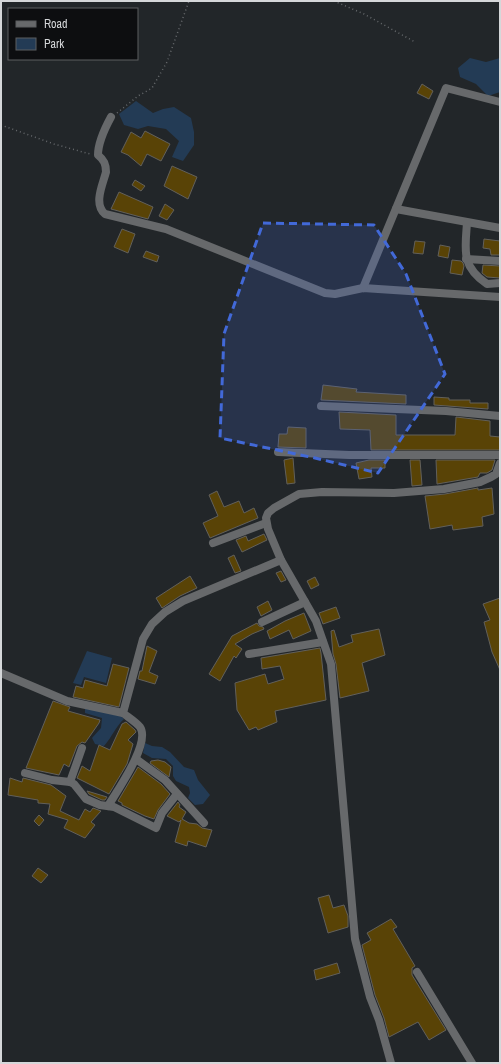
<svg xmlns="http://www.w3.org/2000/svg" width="501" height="1064" viewBox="0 0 501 1064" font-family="'Archivo Narrow',sans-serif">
	<rect width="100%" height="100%" fill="#222629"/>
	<!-- green -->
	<g fill="#233b55">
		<polygon points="470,58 486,62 500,58 500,92 488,96 476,84 460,77 458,68"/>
		<polygon points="136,101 153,113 163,109 174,107 191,118 194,132 194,145 183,161 172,157 179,141 166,129 148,126 138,129 124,125 119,114"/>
		<polygon points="87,651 112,658 106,683 84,677 81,685 73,683"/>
		<path d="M85,707L120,715L124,719C116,726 112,737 104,746L95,744L92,738L101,728L102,718L85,713Z"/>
		<polygon points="145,743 152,746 162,747 170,752 184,767 194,770 198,780 210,795 203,804 195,805 188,798 190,793 189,787 176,781 173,776 173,766 166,759 152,758 143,753"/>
	</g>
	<!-- building -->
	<g fill="#594306" stroke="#62605b">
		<polygon points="422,84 433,91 429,99 417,93"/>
		<polygon points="145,131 170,144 161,161 147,154 141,166 128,155 121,152 131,132 141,138"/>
		<polygon points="172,166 197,177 188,199 164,186"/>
		<polygon points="135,180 145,186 141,191 132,185"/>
		<polygon points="119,192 153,207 148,219 111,209"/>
		<polygon points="165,204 174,210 167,220 159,216"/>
		<polygon points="122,229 135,234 128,253 114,247"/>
		<polygon points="484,239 500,241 500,255 491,255 490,249 483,248"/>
		<polygon points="415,241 425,242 423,254 413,253"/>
		<polygon points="440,245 450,247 448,258 438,256"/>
		<polygon points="146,251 159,256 157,262 143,257"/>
		<polygon points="452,260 461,261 463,263 464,266 462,275 450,273"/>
		<polygon points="483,265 500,266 500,278 487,277 482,273"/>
		<polygon points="323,385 357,389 356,392 406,395 406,404 321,400"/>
		<polygon points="434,397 449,398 449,400 470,400 470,403 488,403 488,409 434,405"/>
		<polygon points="339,412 396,415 396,435 455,435 456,417 490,421 490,436 500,437 500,450 371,450 370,430 340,429"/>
		<polygon points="288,427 306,428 306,448 278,447 279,434 287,434"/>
		<polygon points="293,458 295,483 287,484 284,460"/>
		<polygon points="369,460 385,460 385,468 371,468 372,477 359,479 356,463"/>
		<polygon points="410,460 420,460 422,485 412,486"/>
		<polygon points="436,460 495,460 492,470 487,473 480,473 478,477 437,484"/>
		<polygon points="478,488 478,490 492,488 494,514 482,517 483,526 453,530 452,525 430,529 425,496 445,494"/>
		<polygon points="217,491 224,507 239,501 244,513 254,508 258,518 210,538 203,523 218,516 209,495"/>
		<polygon points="264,534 267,540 242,552 236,540 246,536 248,541"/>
		<polygon points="234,555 241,571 235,573 228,558"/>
		<polygon points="281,571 286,580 281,582 276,573"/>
		<polygon points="190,576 197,588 180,596 162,608 156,598"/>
		<polygon points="315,577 319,585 311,589 307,581"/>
		<polygon points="500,598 500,670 492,652 484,622 490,620 483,604"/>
		<polygon points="268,601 272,610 261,616 257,607"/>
		<polygon points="336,607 340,618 323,624 319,613"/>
		<polygon points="304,613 311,631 293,639 289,630 270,639 267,631 285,621"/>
		<polygon points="257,623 259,626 263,627 264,629 252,634 235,644 242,649 236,658 234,656 220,681 209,674 232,636"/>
		<polygon points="379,629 385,655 362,663 369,691 340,698 336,664 333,654 331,631 334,630 339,647 353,642 351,635"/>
		<polygon points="147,646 157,651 149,672 158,676 155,684 138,679 140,671 142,671"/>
		<polygon points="320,648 321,653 326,700 275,711 277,722 258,730 256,727 249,730 237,710 235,683 265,674 268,684 284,679 280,666 262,669 261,658"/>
		<polygon points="113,664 129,668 119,707 73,697 76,686 83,688 85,680 107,686"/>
		<polygon points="53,701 70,707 68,711 100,720 99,723 85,743 82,742 77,746 69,767 64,764 59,775 26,768"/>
		<polygon points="126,722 135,730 136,732 128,740 133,744 127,764 109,794 77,778 82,766 90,771 99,745 110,750 122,724"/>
		<polygon points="158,760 165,762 171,767 169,777 150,763 151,761"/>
		<polygon points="138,767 161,784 170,794 158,810 154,819 145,816 122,805 122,803 118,801"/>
		<polygon points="10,778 22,782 23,778 51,785 66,796 60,811 79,820 85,809 90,812 93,808 101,811 91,822 95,825 85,838 64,828 68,820 48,814 50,804 38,803 38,800 8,795"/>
		<polygon points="87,791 107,797 105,800 102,800 89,794"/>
		<polygon points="178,802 180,805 179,807 186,812 182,819 189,823 197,824 202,828 212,830 206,847 188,841 187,846 175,842 181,820 179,822 167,816"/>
		<polygon points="39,815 44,820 39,826 34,821"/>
		<polygon points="38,868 48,875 41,883 32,876"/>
		<polygon points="329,895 333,908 344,905 348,916 348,927 328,933 318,898"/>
		<polygon points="391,919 397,927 393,929 415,966 412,968 412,975 446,1030 429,1040 418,1022 389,1037 384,1018 375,995 362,945 371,940 367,933"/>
		<polygon points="337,963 340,973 316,980 314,970"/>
	</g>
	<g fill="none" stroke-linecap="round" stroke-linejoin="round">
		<!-- path -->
		<g stroke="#66696c" stroke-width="1.5" stroke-dasharray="1 3" stroke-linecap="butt">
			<polyline points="334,1 364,14 415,42"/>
			<polyline points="117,113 138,96 152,88 167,62 189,1"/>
			<polyline points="1,125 54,144 90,154"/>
		</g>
		<!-- street -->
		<g stroke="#67696b" stroke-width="8">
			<path d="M111,117C105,128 98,142 98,155C104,160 106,164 106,172C103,184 93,204 105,214L166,229L325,293L335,294L363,288L500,297"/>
			<polyline points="396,209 500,228"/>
			<path d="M467,223C465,251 461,266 487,284L500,283"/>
			<polyline points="466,259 500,261"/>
			<polyline points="363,288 446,88 500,102"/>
			<polyline points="321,406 446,411 500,416"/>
			<polyline points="278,452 349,455 500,455"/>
			<polyline points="213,543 266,523"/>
			<polyline points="262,622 305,602"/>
			<polyline points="249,654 323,642"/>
			<polyline points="1,673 67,701 123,713"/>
			<polyline points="136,759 165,780 204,823"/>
			<polyline points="25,773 52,780 70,782 74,784 86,799 100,805 114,807 156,828 162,813 177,794"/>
			<polyline points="70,782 82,748"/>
			<path d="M108,806C117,791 151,743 140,727C136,722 128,717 123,713L143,639L152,624L165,612L183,601L281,560"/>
			<polyline points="417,972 472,1063"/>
			<polyline points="391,1063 379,1020 370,997 355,939 331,664 316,621 281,560 268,529 266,518 268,513 274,508 299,494 322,492 394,493 444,489 480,482 491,477 496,474 500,463"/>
		</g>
	</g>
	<!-- marked area -->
	<path fill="#4269d8" fill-opacity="0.2" stroke="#4269d8" stroke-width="3" stroke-dasharray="8 5" stroke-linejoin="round" d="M263,223L374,225L406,274L445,374L378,473L315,458L220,438L224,334Z"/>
	<!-- border -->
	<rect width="501" height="1064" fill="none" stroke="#d5d7d9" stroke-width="4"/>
	<!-- legend -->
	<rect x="8" y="8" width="130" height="52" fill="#0d0e10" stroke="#5d5e60"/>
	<rect x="16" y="21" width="20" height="6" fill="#67696b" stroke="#5d5e60"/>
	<text x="44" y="28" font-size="12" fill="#d5d7d9">Road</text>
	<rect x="16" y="38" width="20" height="12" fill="#233b55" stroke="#5d5e60"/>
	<text x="44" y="48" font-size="12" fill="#d5d7d9">Park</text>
</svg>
